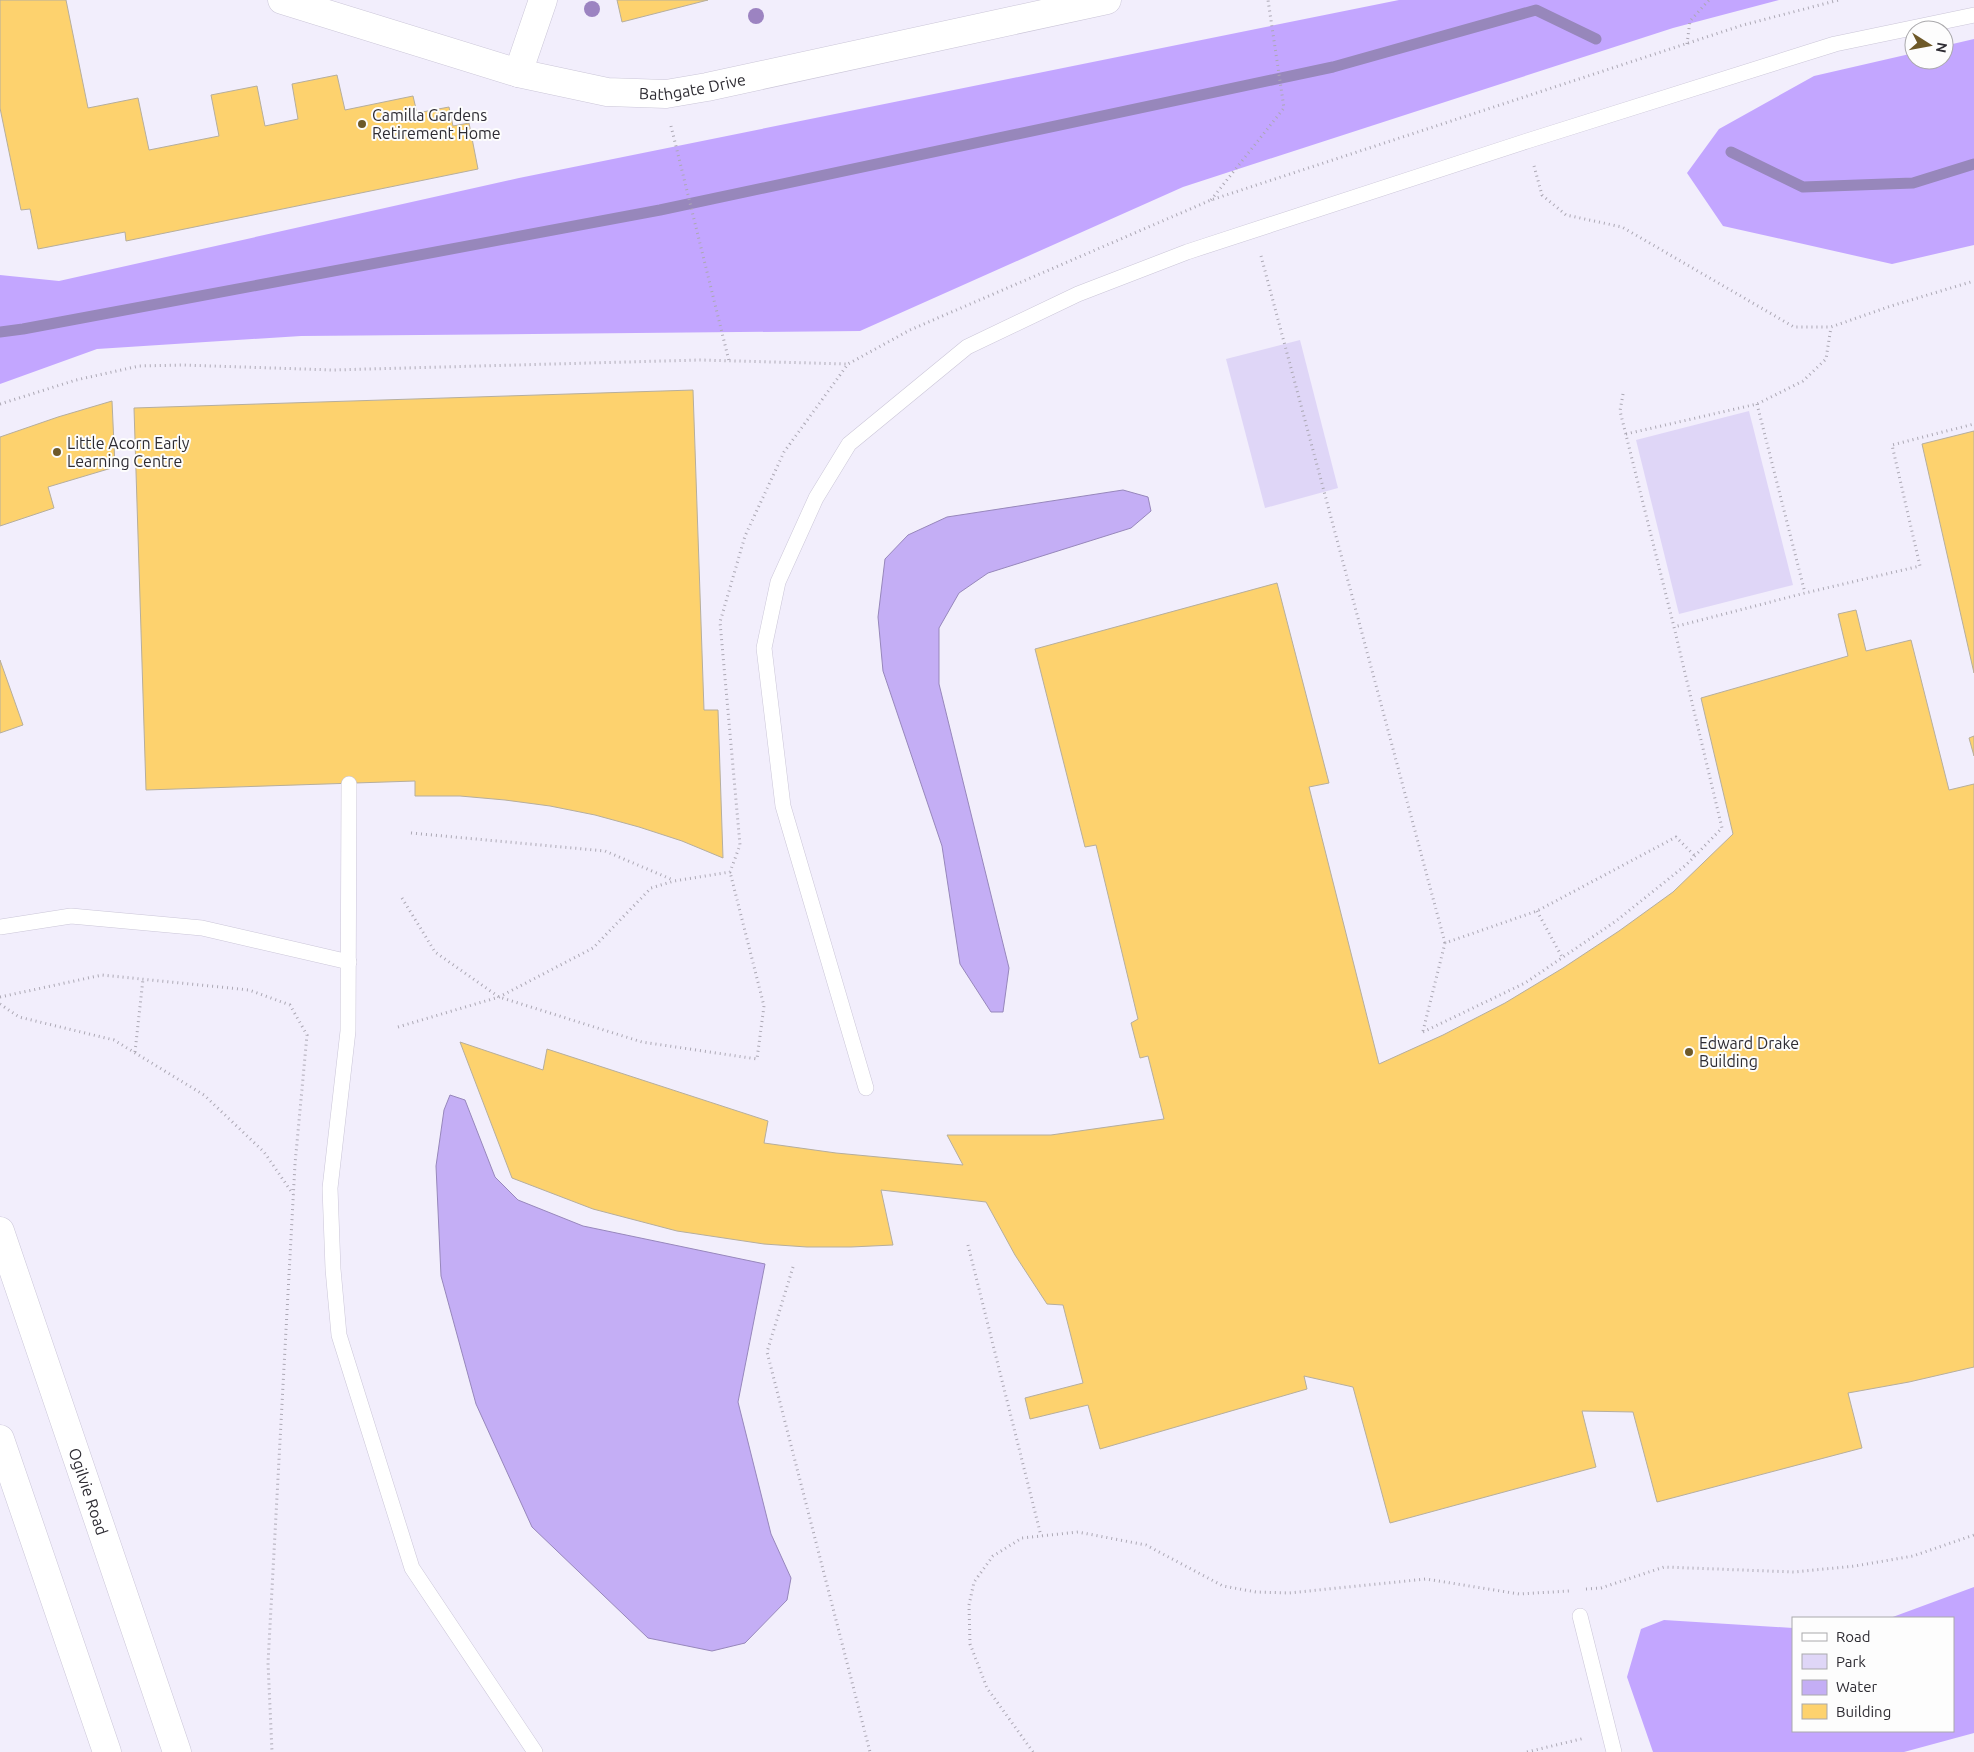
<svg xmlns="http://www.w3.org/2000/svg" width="1974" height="1752" viewBox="0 0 1974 1752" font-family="Ubuntu,sans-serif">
	<rect width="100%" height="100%" fill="#f2eefc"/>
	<!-- green -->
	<g fill="#dfd6f7">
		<polygon points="1300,340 1338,488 1265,508 1226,359"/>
		<polygon points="1749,411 1793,585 1679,614 1636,440"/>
	</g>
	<!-- forest -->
	<g fill="#c3a6ff">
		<polygon points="1399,0 1779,0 1673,28 1183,187 860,331 301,336 97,349 0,384 0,275 59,281 519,178"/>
		<polygon points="1974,39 1974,245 1892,264 1723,226 1687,173 1719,129 1814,76 1914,53 1914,60 1944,60 1944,46"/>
		<polygon points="1974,1587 1974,1733 1904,1752 1653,1752 1627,1677 1641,1629 1664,1620 1793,1628 1793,1731 1953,1731 1953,1618 1890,1618"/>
	</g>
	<!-- water -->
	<g fill="#c4aef5" stroke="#9787bb">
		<polygon points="1123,490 1148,497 1151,511 1131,528 988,573 959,593 939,628 939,684 1009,968 1003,1012 991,1012 960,964 942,846 883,671 878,617 885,559 908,535 947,517"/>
		<polygon points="450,1095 465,1100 495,1177 518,1200 583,1226 765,1264 738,1402 771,1534 791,1578 787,1600 745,1643 712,1651 648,1638 532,1527 476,1404 441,1276 436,1166 444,1110"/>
	</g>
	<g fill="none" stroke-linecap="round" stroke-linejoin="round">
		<!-- stream -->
		<g stroke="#9787bb" stroke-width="11">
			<polyline points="1731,152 1803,187 1913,183 1974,164"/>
			<polyline points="0,332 23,329 660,210 1333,67 1536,10 1596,39"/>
		</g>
	</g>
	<!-- building -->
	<g fill="#fdd26e" stroke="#b6ae9d">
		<polygon points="0,0 66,0 88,108 138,98 149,150 219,136 211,95 257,86 265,126 298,119 292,84 337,75 345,110 413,96 417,113 449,107 453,126 469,123 478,169 126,241 125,232 38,249 30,209 21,210 0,108"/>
		<polygon points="617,0 708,0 622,22"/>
		<polygon points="693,390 704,710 718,710 723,858 682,841 639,827 595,815 550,806 505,800 460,796 415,796 415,781 146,790 134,408"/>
		<polygon points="112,401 115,467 48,487 54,508 0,526 0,437 58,417"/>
		<polygon points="1974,431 1974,673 1922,444"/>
		<polygon points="1277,583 1329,783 1309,787 1379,1064 1443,1035 1505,1003 1563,968 1619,931 1673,892 1733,834 1701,698 1848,656 1838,614 1856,610 1866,651 1911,640 1949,790 1974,784 1974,1367 1909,1382 1848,1393 1862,1448 1657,1502 1633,1412 1582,1411 1596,1467 1390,1523 1353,1387 1304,1376 1307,1389 1100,1449 1088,1405 1030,1419 1025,1398 1083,1383 1063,1305 1047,1304 1015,1255 986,1202 881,1190 893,1245 851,1247 807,1247 764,1244 677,1231 593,1209 512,1178 460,1042 543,1070 547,1049 768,1121 764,1143 836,1153 963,1165 947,1135 1051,1135 1164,1119 1148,1056 1140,1058 1131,1023 1138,1019 1096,845 1085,847 1035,649"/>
		<polygon points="0,660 23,725 0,733"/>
		<polygon points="1974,736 1974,756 1969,738"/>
	</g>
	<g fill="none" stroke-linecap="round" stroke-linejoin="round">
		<!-- lane casing -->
		<g stroke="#cbc6d8" stroke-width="16">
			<g id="lane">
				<polyline points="349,784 348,1031 330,1188 333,1269 339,1335 412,1568 535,1752"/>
				<polyline points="0,927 71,916 202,928 349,962"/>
				<polyline points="866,1088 783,806 764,648 778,582 816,498 849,444 967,347 1078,294 1187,252 1527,141 1835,44 1974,15"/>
				<polyline points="1580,1616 1614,1752"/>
			</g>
		</g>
		<!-- street casing -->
		<g stroke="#cbc6d8" stroke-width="29">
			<polyline id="street" points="518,73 543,0"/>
		</g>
		<!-- secondary casing -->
		<g stroke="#cbc6d8" stroke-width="29">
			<g id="secondary">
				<path id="s1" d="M282,0L518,73L607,92L666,94L707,87L1107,0"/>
				<path id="s2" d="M0,1231L177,1752"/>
				<polyline points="0,1439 107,1752"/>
			</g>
		</g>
		<!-- path -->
		<g stroke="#aca8b4" stroke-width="3" stroke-dasharray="1 4" stroke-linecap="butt">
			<polyline points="1687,44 1690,21 1709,0"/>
			<polyline points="671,126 729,361"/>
			<polyline points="1534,166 1542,195 1566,215 1622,227 1794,327 1831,327 1891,306 1974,281"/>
			<polyline points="1211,200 1284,108 1268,0"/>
			<polyline points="1261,256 1445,943"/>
			<polyline points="1623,394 1620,411 1674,627"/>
			<polyline points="0,404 76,380 139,366 182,365 332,370 700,360 847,364"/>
			<polyline points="1757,404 1805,593"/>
			<polyline points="1626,434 1757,404 1803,381 1826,359 1831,327"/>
			<polyline points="411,833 605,851 673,880"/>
			<polyline points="402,898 435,952 499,997 642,1042 757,1059 764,1006 730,872"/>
			<polyline points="1537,911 1562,957"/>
			<polyline points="0,997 102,975 249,990 290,1005 307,1035 295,1164 268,1663 272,1752"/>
			<polyline points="0,1004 19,1017 114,1040 204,1095 264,1152 293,1194"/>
			<polyline points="398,1027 499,997 593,948 651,888 674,881 730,872 740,845 720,622 745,536 784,452 848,364 910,330 1211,200 1743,25 1839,0"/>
			<polyline points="1423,1031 1445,943 1537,911 1676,837 1695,856"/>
			<polyline points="1423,1032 1525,983 1616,921 1686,865 1722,828 1674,627 1805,593 1920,566 1892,445 1974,424"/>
			<polyline points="135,1052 143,979"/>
			<polyline points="968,1245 1041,1536"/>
			<polyline points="793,1267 767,1352 870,1752"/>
			<polyline points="1586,1589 1601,1588 1664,1567 1794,1572 1855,1566 1913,1556 1974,1535"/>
			<polyline points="1033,1752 987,1688 970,1644 969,1605 974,1582 993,1556 1022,1538 1078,1532 1146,1545 1223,1586 1256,1592 1289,1593 1426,1579 1519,1594 1569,1591"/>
			<polyline points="1527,1752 1585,1738"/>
		</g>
		<!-- lane -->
		<use href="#lane" stroke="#fff" stroke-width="15"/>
		<!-- street -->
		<use href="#street" stroke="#fff" stroke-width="28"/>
		<!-- secondary -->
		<use href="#secondary" stroke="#fff" stroke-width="28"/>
	</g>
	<!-- trees -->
	<g fill="#9c83c1">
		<circle cx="592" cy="9" r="8"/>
		<circle cx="756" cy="16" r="8"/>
	</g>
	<!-- markers -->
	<g fill="#6e5928" stroke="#fdfdfd" stroke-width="2">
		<circle cx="362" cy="124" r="5"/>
		<circle cx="57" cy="452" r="5"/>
		<circle cx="1689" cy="1052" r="5"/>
	</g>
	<g text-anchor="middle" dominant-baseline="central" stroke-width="4" stroke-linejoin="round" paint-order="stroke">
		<!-- street labels -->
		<g font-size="16" fill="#2e2c33" stroke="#fdfdfd">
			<text stroke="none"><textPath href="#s1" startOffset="424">Bathgate Drive</textPath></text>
			<text stroke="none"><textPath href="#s2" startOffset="275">Ogilvie Road</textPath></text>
		</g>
		<!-- poi labels -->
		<g font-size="16" fill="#2e2c33" stroke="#fdfdfd" text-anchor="start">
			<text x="372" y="115">Camilla Gardens<tspan x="372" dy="18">Retirement Home</tspan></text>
			<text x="67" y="443">Little Acorn Early<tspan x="67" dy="18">Learning Centre</tspan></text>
			<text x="1699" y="1043">Edward Drake<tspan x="1699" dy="18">Building</tspan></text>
		</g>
	</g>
	<!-- legend -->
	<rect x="1792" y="1617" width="162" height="115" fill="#fdfdfd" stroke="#aaa9ac"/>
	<rect x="1802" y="1633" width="25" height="8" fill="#ffffff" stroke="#aaa9ac"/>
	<text x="1836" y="1642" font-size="15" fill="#2e2c33">Road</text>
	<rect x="1802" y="1654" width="25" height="15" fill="#dfd6f7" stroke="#aaa9ac"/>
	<text x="1836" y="1667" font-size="15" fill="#2e2c33">Park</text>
	<rect x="1802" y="1680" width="25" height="15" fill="#c4aef5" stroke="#aaa9ac"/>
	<text x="1836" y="1692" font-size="15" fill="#2e2c33">Water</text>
	<rect x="1802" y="1704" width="25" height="15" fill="#fdd26e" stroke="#aaa9ac"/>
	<text x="1836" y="1717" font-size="15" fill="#2e2c33">Building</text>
	<!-- north arrow -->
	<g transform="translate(1929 45) rotate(101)"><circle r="24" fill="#fdfdfd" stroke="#aaa9ac"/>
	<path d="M0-4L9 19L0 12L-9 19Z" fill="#6e5928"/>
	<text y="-8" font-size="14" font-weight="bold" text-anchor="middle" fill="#2e2c33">N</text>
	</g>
</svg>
